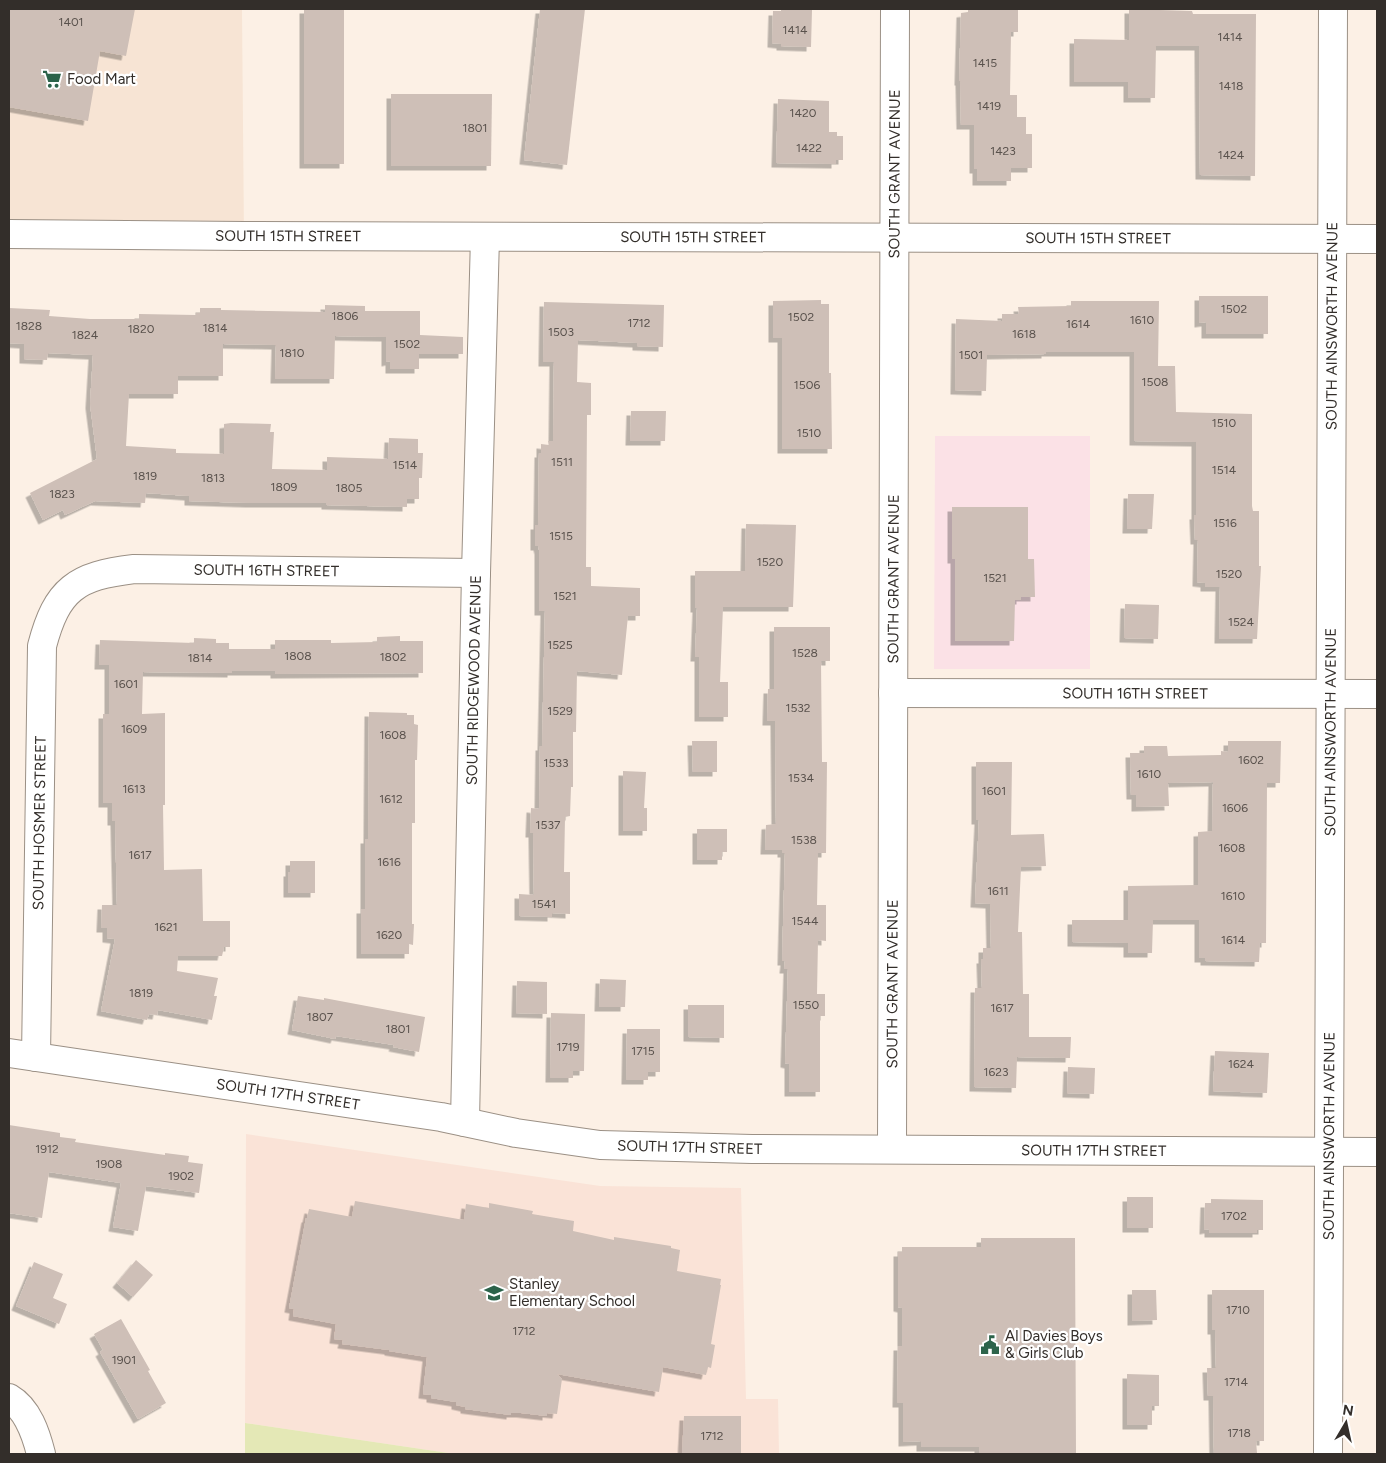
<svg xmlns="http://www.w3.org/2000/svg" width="1386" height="1463" viewBox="0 0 1386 1463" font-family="Figtree,sans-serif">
	<defs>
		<filter id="shadow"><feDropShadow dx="-4.5" dy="4.5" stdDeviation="0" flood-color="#0004"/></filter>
	</defs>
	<rect width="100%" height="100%" fill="#fcf0e5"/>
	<!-- built -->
	<polygon fill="#f7e4d4" points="9,9 242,9 244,236 9,234"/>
	<!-- industrial -->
	<polygon fill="#fbe1e6" points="935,436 1090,436 1090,669 934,669"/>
	<!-- education -->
	<polygon fill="#fae3d7" points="246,1134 600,1186 741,1188 746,1399 778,1399 779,1454 455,1454 245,1423"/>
	<!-- green -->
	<polygon fill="#e4e8b6" points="245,1423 455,1454 245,1454"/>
	<!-- building -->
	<g fill="#cebfb7" filter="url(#shadow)">
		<polygon points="9,9 135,9 126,56 100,51 88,121 9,107"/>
		<rect x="304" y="9" width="40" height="155"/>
		<polygon points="540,9 585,9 567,165 524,160"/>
		<polygon points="781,9 812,10 811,47 781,46 781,44 772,43 773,11 781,11"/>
		<polygon points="968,9 1018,9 1018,32 1011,32 1010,95 1017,95 1017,117 1026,117 1026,134 1032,134 1032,168 1011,168 1011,181 977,181 977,169 974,169 974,125 961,125 960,81 959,81 961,13 968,12"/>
		<polygon points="1129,9 1192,11 1193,14 1256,14 1255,176 1200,175 1199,46 1156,46 1155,98 1128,98 1128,82 1074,82 1074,39 1129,40"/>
		<polygon points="391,94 492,94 491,166 391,166"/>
		<polygon points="778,99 829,101 829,132 837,132 837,136 843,136 843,160 836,160 836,164 776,163"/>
		<polygon points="1199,296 1268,296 1268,334 1206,334 1206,322 1199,323"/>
		<polygon points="821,300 821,304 829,304 829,373 831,373 832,449 782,449 782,338 773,338 773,301"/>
		<polygon points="1071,301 1159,301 1158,366 1175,366 1176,412 1252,414 1252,506 1253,511 1259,511 1259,566 1261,566 1257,639 1219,639 1220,587 1205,587 1205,583 1197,582 1198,540 1195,540 1194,515 1196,515 1196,442 1134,441 1134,352 1046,352 1046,354 987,355 986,391 955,390 956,319 1002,321 1002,314 1019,314 1018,307 1071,306"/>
		<polygon points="544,302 664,305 663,347 637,346 637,343 578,340 577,382 591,383 591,415 587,415 586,567 591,567 591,586 640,588 640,616 628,616 622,675 577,671 576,732 573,732 573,787 571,787 570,816 565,817 564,872 570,872 570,914 552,913 552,917 519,916 519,894 534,895 533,833 530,833 531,808 539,809 540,746 542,746 545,611 539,611 539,550 538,546 535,546 535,525 538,525 539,453 541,453 541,444 549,445 548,441 553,441 554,362 543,362"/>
		<polygon points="325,305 365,306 365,311 420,311 420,335 463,337 463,354 419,354 419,369 390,369 390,361 386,362 386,337 335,336 334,379 275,379 276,345 223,344 223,376 178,376 178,394 129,394 126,446 176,449 176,453 224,454 224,424 231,423 271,424 270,432 274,432 272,469 327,470 327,457 388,459 389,438 418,439 418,453 423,453 422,478 419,478 419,499 407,499 407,507 326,505 326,503 250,503 189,501 189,496 146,493 145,503 95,501 65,515 63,510 43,520 30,493 97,459 90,404 93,355 48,353 47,360 24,359 24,344 9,343 9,308 50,310 49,316 90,319 139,319 139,314 196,315 196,313 200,313 200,308 221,308 221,310 325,312"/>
		<polygon points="631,411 666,411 665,441 630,441"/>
		<polygon points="1128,494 1154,494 1152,529 1127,529"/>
		<polygon points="952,507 1028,507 1028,559 1034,559 1035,597 1021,597 1021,600 1015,600 1014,641 955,641 955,559 952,559"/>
		<polygon points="746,524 796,525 793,607 723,607 720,682 728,682 728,717 699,717 699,657 695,657 697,608 695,608 695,571 745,571"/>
		<polygon points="1125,604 1159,605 1158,639 1124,638"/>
		<polygon points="774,627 830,627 830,661 821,661 822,762 827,762 826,853 818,853 817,905 826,905 826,941 818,940 817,994 825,994 825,1016 820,1016 820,1092 789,1092 789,1064 785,1063 788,969 784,969 785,961 782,961 785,853 782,853 782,850 765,850 766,825 776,824 775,721 767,721 768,689 774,689"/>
		<polygon points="400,636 400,641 423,641 423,673 275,674 275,671 232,671 232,673 143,672 142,714 165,713 165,805 163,805 164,870 202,869 203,921 230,921 230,947 224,947 222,956 178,956 177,971 218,978 214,996 217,996 212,1020 158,1010 157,1015 149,1014 147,1020 101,1011 115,939 107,938 107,928 101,928 102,905 117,905 115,821 112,821 112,803 103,803 103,714 109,714 109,665 99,665 100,640 194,643 194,638 216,639 216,643 229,643 229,649 275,649 275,640 331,640 331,643 377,642 377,637"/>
		<polygon points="369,712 407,713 407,715 414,715 414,724 418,725 417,760 415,760 415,823 412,823 412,924 414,924 413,945 409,944 409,954 361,954 361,909 365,909 365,839 368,839"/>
		<polygon points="692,741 717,741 717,772 693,772"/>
		<polygon points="1228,741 1281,741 1280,783 1267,783 1266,943 1260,943 1259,962 1205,961 1205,958 1199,958 1199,920 1153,920 1152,953 1128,953 1128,943 1072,942 1072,920 1128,920 1128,886 1198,885 1198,832 1212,831 1213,782 1168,783 1169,806 1136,807 1136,795 1131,795 1130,753 1144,753 1144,746 1167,746 1168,756 1221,755 1221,751 1228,752"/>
		<polygon points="976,762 1012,762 1011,835 1044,834 1046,866 1021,867 1018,932 1022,932 1023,994 1029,994 1029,1037 1071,1037 1070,1058 1017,1057 1016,1088 974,1087 975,988 982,988 981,959 983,959 983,948 991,948 990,904 975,903 979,820 976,820"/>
		<polygon points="623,771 646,772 644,808 647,808 647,831 623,831"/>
		<polygon points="697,829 727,829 727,852 722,852 722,860 697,860"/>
		<polygon points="290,861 315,861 315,893 288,893 288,872 290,872"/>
		<polygon points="600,979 626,980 625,1007 599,1007"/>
		<polygon points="517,981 547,982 547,1014 516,1013"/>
		<polygon points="298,996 324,1000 324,998 425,1017 419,1052 393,1047 394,1045 336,1036 335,1039 292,1030"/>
		<polygon points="688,1005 724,1005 724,1038 688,1037"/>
		<polygon points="551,1013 585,1014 584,1071 573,1071 573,1078 550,1078"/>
		<polygon points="627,1029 660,1029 660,1072 648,1072 648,1080 626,1080"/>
		<polygon points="1215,1051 1269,1053 1267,1093 1213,1091"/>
		<polygon points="1068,1067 1095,1068 1094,1094 1067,1093"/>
		<polygon points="9,1125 60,1133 60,1137 76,1139 75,1142 165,1155 165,1153 189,1156 188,1162 203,1164 199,1193 146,1186 138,1231 113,1227 121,1183 49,1172 42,1218 9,1213"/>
		<rect x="1127" y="1197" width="26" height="31"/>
		<polygon points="1211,1199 1263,1200 1263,1230 1257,1230 1257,1233 1209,1233 1209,1229 1204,1230 1205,1203 1211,1203"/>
		<polygon points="355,1201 464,1220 466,1204 489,1208 489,1203 533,1211 532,1214 574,1221 573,1231 614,1240 614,1237 671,1246 671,1248 680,1250 677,1271 721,1279 720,1285 721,1285 711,1344 715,1345 711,1368 708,1367 706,1375 663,1367 659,1392 557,1374 562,1379 557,1414 547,1413 547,1416 521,1413 511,1413 511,1415 465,1409 465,1407 456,1405 456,1402 431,1398 431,1395 423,1394 427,1357 389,1351 389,1350 342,1344 343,1340 334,1339 336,1324 293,1316 294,1309 289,1308 306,1218 307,1218 309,1209 352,1217"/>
		<polygon points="981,1238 1075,1238 1076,1454 979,1454 979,1447 921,1447 921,1441 903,1442 903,1403 897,1403 898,1346 902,1346 902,1308 898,1307 898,1252 902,1252 902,1247 981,1247"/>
		<polygon points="136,1260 153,1275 133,1297 117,1283"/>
		<polygon points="34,1262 63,1274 53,1298 67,1304 59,1324 16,1306"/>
		<polygon points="1132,1290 1156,1290 1157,1320 1132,1321"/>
		<polygon points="1212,1290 1264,1290 1264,1441 1256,1441 1257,1453 1214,1453 1213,1396 1208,1396 1207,1368 1216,1368 1215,1330 1212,1330"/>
		<polygon points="121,1319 150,1370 148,1371 166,1403 138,1419 100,1352 103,1350 94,1334"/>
		<polygon points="1127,1374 1159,1375 1159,1406 1152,1406 1152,1425 1127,1425"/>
		<polygon points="684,1416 741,1416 741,1454 682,1454"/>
	</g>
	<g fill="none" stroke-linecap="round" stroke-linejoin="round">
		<!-- minor casing -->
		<g stroke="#9b9085" stroke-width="30">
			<g id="minor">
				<path id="s1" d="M893,693L1377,694"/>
				<path id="s2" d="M9,1053L441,1117L516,1133L600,1145L752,1149L1377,1152"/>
				<path id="s3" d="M36,1057L42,646C57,589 76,576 134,569L476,573"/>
				<path id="s4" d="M465,1122L476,573L485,237"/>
				<path id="s5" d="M892,1149L895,9"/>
				<path d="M9,1398C28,1409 36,1434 41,1454"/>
				<path id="s6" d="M1328,1454L1333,9"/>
			</g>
		</g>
		<!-- tertiary casing -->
		<g stroke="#9b9085" stroke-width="30">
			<g id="tertiary">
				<path id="s7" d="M9,234L244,236L1377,239"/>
			</g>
		</g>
		<!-- minor -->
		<use href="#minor" stroke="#fff" stroke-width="28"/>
		<!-- tertiary -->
		<use href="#tertiary" stroke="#fff" stroke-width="28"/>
	</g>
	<!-- icons -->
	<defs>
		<g id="supermarket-bare" transform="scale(1.5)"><path d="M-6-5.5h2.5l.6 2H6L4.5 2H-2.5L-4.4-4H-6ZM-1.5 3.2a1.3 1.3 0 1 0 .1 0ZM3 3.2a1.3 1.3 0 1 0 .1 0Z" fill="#2c634a" stroke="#fff" stroke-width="2.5" paint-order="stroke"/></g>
		<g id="school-bare" transform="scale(1.5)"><path d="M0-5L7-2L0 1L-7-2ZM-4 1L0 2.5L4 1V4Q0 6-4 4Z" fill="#2c634a" stroke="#fff" stroke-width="2.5" paint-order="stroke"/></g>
		<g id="civic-bare" transform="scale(1.5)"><path d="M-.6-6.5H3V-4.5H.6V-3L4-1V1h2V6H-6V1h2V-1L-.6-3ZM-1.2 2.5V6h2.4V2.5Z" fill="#2c634a" stroke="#fff" stroke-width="2.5" paint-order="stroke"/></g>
	</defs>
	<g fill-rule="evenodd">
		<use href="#supermarket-bare" x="52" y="79"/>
		<use href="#school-bare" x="494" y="1293"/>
		<use href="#civic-bare" x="990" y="1345"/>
	</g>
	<g text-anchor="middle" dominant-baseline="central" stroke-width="4.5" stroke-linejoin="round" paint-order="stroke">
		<!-- number labels -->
		<g font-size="12" fill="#5a524d">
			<text x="71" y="22">1401</text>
			<text x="795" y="30">1414</text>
			<text x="1230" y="37">1414</text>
			<text x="985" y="63">1415</text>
			<text x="1231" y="86">1418</text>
			<text x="989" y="106">1419</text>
			<text x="803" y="113">1420</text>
			<text x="475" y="128">1801</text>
			<text x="809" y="148">1422</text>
			<text x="1003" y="151">1423</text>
			<text x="1231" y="155">1424</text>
			<text x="1234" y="309">1502</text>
			<text x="345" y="316">1806</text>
			<text x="801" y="317">1502</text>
			<text x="1142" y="320">1610</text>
			<text x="639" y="323">1712</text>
			<text x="1078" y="324">1614</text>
			<text x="29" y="326">1828</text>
			<text x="215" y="328">1814</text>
			<text x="141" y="329">1820</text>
			<text x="561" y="332">1503</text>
			<text x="1024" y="334">1618</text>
			<text x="85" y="335">1824</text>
			<text x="407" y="344">1502</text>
			<text x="292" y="353">1810</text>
			<text x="971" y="355">1501</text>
			<text x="1155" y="382">1508</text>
			<text x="807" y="385">1506</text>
			<text x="1224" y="423">1510</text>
			<text x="809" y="433">1510</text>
			<text x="562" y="462">1511</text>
			<text x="405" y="465">1514</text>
			<text x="1224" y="470">1514</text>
			<text x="145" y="476">1819</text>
			<text x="213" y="478">1813</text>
			<text x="284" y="487">1809</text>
			<text x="349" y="488">1805</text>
			<text x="62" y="494">1823</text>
			<text x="1225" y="523">1516</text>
			<text x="561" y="536">1515</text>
			<text x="770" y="562">1520</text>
			<text x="1229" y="574">1520</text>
			<text x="995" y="578">1521</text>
			<text x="565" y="596">1521</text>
			<text x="1241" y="622">1524</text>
			<text x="560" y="645">1525</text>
			<text x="805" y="653">1528</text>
			<text x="298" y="656">1808</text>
			<text x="393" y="657">1802</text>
			<text x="200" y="658">1814</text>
			<text x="126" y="684">1601</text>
			<text x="798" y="708">1532</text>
			<text x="560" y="711">1529</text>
			<text x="134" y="729">1609</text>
			<text x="393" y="735">1608</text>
			<text x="1251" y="760">1602</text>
			<text x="556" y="763">1533</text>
			<text x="1149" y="774">1610</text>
			<text x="801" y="778">1534</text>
			<text x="134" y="789">1613</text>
			<text x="994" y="791">1601</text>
			<text x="391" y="799">1612</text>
			<text x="1235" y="808">1606</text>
			<text x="548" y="825">1537</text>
			<text x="804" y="840">1538</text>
			<text x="1232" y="848">1608</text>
			<text x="140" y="855">1617</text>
			<text x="389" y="862">1616</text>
			<text x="998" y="891">1611</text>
			<text x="1233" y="896">1610</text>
			<text x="544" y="904">1541</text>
			<text x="805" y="921">1544</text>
			<text x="166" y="927">1621</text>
			<text x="389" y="935">1620</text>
			<text x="1233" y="940">1614</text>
			<text x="141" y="993">1819</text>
			<text x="806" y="1005">1550</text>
			<text x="1002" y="1008">1617</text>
			<text x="320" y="1017">1807</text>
			<text x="398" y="1029">1801</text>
			<text x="568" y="1047">1719</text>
			<text x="643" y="1051">1715</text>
			<text x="1241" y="1064">1624</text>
			<text x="996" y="1072">1623</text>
			<text x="47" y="1149">1912</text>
			<text x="109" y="1164">1908</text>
			<text x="181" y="1176">1902</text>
			<text x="1234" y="1216">1702</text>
			<text x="1238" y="1310">1710</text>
			<text x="524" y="1331">1712</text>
			<text x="124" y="1360">1901</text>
			<text x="1236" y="1382">1714</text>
			<text x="1239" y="1433">1718</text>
			<text x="712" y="1436">1712</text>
		</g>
		<!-- poi labels -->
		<g font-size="15" fill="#332e2a" stroke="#fff" text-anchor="start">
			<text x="67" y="79">Food Mart</text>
			<text x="509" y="1284">Stanley<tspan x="509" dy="17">Elementary School</tspan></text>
			<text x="1005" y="1336">Al Davies Boys<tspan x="1005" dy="17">&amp; Girls Club</tspan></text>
		</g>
		<!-- street labels -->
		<g font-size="15" fill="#332e2a" stroke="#fff">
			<text stroke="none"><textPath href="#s5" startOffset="975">SOUTH GRANT AVENUE</textPath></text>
			<text stroke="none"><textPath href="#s7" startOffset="279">SOUTH 15TH STREET</textPath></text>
			<text stroke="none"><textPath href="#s7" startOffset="684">SOUTH 15TH STREET</textPath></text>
			<text stroke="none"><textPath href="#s7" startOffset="1089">SOUTH 15TH STREET</textPath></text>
			<text stroke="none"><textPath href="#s6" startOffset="1128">SOUTH AINSWORTH AVENUE</textPath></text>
			<text stroke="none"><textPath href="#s3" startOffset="675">SOUTH 16TH STREET</textPath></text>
			<text stroke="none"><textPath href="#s5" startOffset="570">SOUTH GRANT AVENUE</textPath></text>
			<text stroke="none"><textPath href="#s4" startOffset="442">SOUTH RIDGEWOOD AVENUE</textPath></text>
			<text stroke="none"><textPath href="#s1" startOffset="242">SOUTH 16TH STREET</textPath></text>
			<text stroke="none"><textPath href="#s6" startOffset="722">SOUTH AINSWORTH AVENUE</textPath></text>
			<text stroke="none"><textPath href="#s3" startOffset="234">SOUTH HOSMER STREET</textPath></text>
			<text stroke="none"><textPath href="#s5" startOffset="165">SOUTH GRANT AVENUE</textPath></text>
			<text stroke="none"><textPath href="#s2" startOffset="282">SOUTH 17TH STREET</textPath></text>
			<text stroke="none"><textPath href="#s6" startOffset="318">SOUTH AINSWORTH AVENUE</textPath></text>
			<text stroke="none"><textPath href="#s2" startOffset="688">SOUTH 17TH STREET</textPath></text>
			<text stroke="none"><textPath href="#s2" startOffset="1092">SOUTH 17TH STREET</textPath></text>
		</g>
	</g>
	<!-- border -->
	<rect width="1386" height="1463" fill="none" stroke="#332e2a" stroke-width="20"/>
	<!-- north arrow -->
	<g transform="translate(1346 1423) rotate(9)" stroke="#ffffff" stroke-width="4" paint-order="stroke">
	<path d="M0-4L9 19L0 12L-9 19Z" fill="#332e2a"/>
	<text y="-8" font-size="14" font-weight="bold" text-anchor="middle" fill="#332e2a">N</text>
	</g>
</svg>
